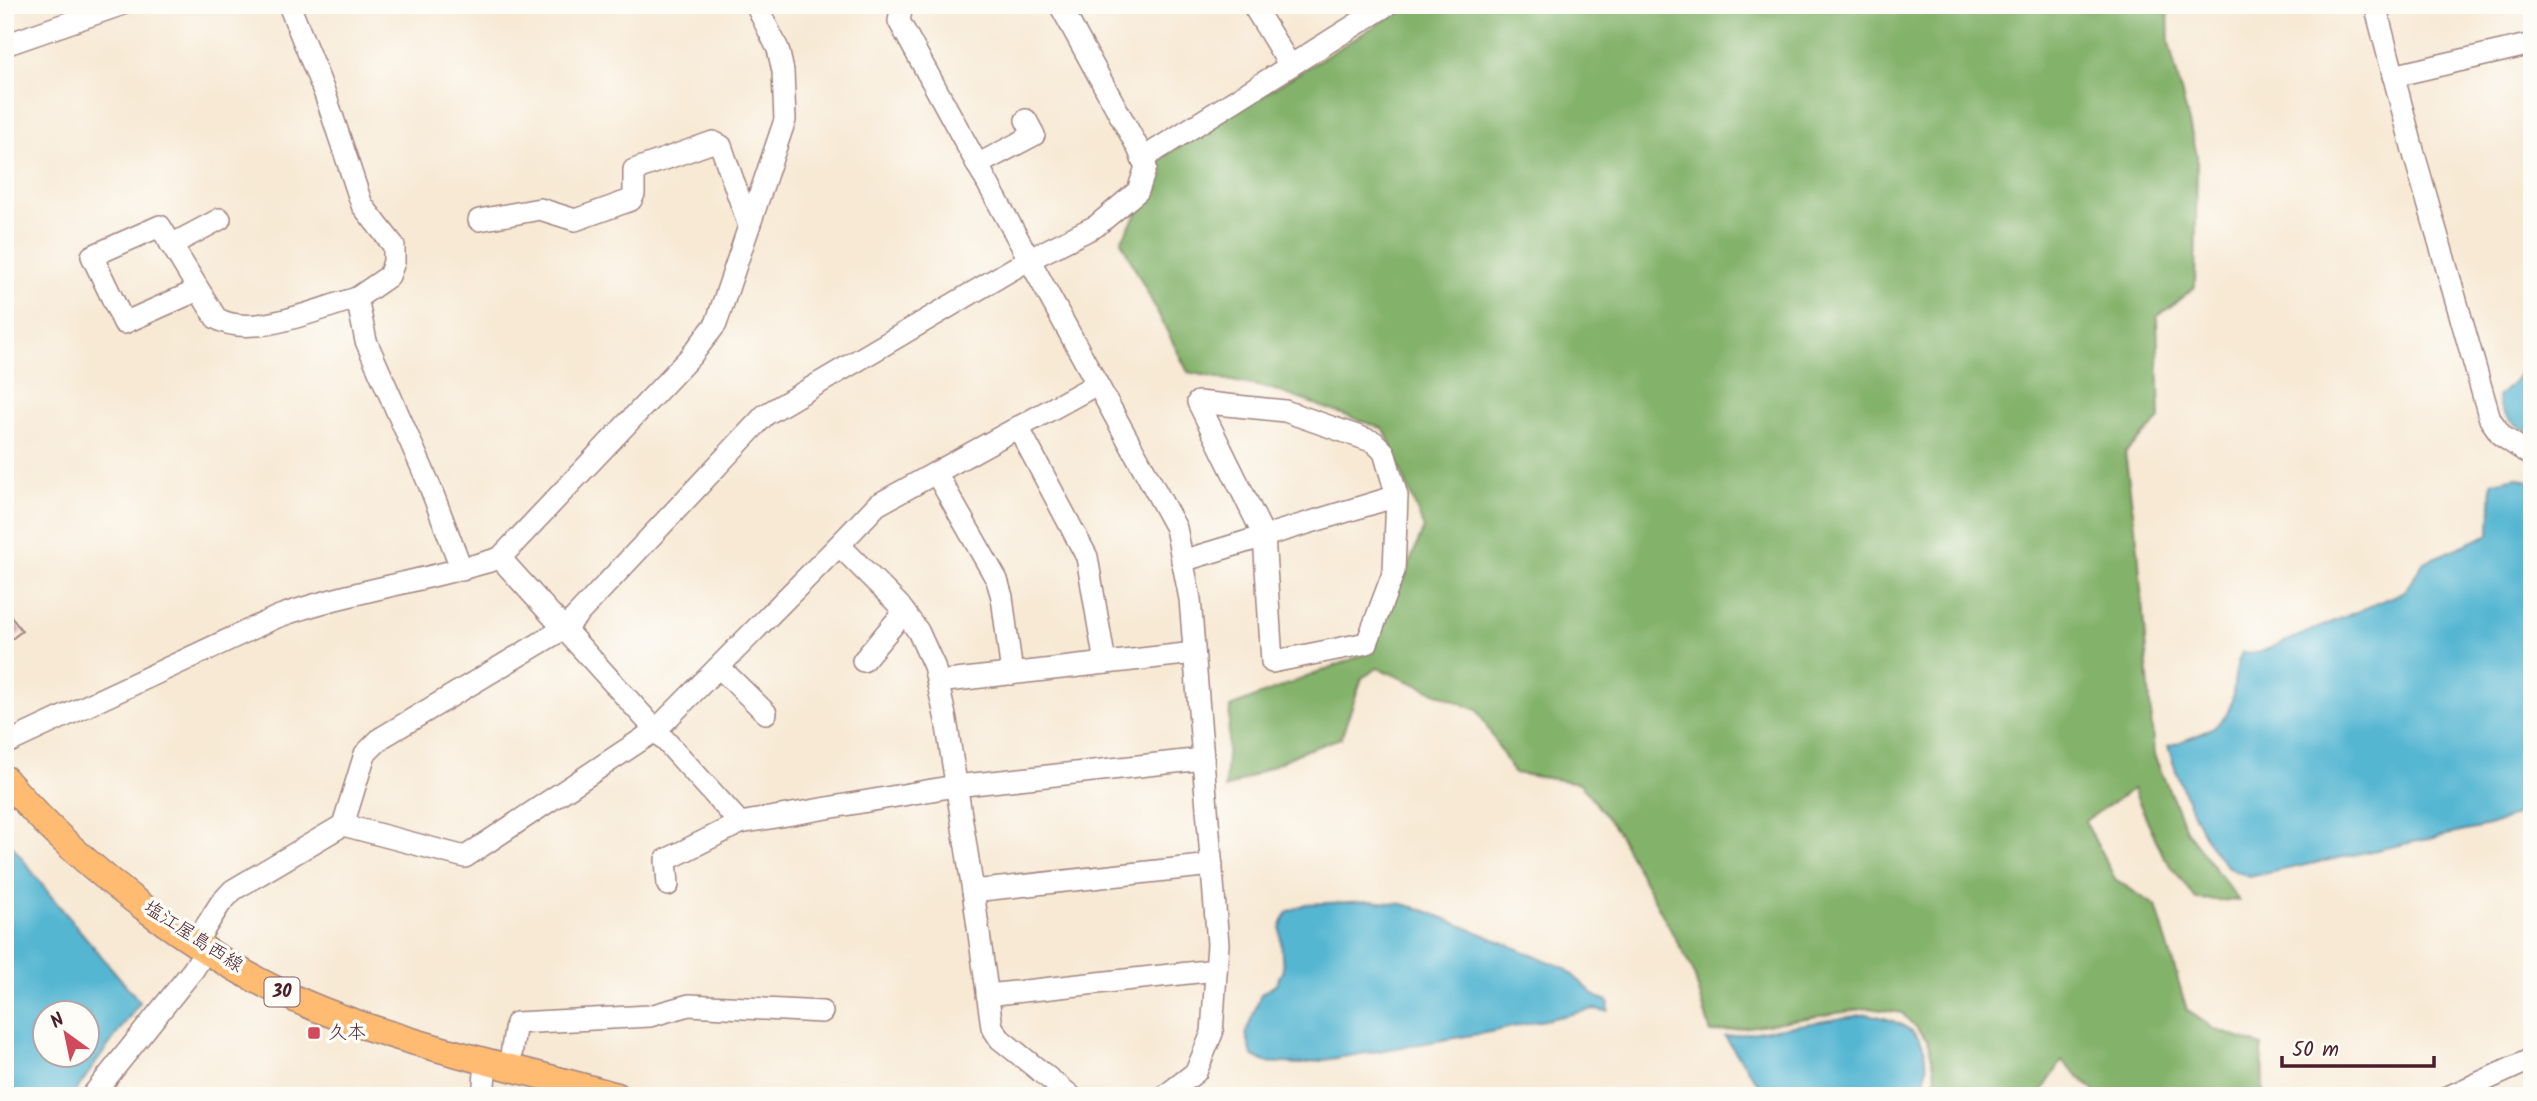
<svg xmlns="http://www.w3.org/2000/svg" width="2537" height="1101" viewBox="0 0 2537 1101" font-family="Kalam,'Klee One',sans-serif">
	<rect width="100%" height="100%" fill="#fdfcf7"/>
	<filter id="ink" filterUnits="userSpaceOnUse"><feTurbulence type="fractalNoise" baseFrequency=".0143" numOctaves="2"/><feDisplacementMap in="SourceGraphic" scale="14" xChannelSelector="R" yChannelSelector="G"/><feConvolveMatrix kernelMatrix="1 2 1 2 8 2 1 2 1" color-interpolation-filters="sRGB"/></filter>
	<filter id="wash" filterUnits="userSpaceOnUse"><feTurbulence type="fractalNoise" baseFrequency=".00686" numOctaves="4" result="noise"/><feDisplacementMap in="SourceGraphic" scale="28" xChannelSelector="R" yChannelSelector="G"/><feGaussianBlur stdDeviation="1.57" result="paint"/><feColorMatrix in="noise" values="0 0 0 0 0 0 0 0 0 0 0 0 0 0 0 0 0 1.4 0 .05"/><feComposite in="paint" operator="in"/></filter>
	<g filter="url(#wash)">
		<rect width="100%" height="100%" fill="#f7e9d4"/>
		<!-- forest -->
		<polygon fill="#83b26b" stroke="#66684b" stroke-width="2" points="1409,5 2168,5 2169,43 2197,155 2195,287 2157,317 2160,419 2125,453 2138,549 2154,755 2186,830 2239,901 2196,899 2163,855 2133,789 2085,821 2115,879 2156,906 2187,1010 2214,1029 2262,1046 2263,1096 2100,1096 2062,1061 2039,1096 1926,1096 1936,1076 1928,1041 1902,1013 1869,1008 1711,1033 1693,971 1617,831 1580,783 1514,773 1477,710 1378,668 1362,678 1341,738 1301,752 1225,789 1230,707 1373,651 1424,528 1384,429 1272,389 1188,372 1121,241 1147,196 1154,162"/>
		<!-- water -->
		<g fill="#54b6d2" stroke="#4f6a7e" stroke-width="2" fill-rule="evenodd">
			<path d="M2532,334V432C2516,427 2498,414 2498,396C2521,382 2526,359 2532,334Z"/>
			<path d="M2517,477L2532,482V808L2489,826L2249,877C2241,873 2230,870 2225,864C2200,839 2178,780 2168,746C2193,737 2226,730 2232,700C2235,683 2234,668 2242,652L2258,653L2404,592L2424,562L2490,534L2492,482Z"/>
			<path d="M5,836L50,895L140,1002L72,1096H5ZM46,1014H88V1056H46Z"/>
			<polygon points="1370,901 1403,904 1426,911 1565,968 1597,997 1609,1002 1608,1011 1594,1009 1490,1032 1301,1064 1265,1062 1252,1055 1246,1033 1261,994 1276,984 1283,970 1280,928 1287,912 1306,904"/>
			<path d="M1868,1014C1918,1024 1938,1045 1920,1096H1767L1725,1037Z"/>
		</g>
		<g id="blocks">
			<!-- building -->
			<polygon fill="#daa8bb" points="5,609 22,631 5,644"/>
		</g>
	</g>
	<g filter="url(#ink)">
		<use href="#blocks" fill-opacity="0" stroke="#a08480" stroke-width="2"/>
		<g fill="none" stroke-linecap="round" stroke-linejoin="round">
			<!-- minor casing -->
			<g stroke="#a08480" stroke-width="24">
				<g id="minor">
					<polyline points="289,5 325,94 362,205 394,246 394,262 389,276 357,298"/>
					<polyline points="902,5 899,21 1176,528 1190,599 1218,944 1212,1033 1196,1072 1165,1096"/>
					<polyline points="1253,5 1289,64"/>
					<polyline points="2375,5 2414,154 2490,419 2502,436 2532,456"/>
					<polyline points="5,45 120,5"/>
					<polyline points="2393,76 2532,44"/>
					<polyline points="1142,159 1387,5"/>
					<polyline points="977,165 1034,135 1026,120"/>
					<polyline points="479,220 540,209 575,220 631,200 634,194 634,170 713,142 721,146 749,226"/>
					<polyline points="171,245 220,219"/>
					<path d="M198,290L124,323L92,256L160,226L216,318C251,340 319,308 357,298L366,341L429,484L462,570"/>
					<polyline points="1018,427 1087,557 1105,663"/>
					<polyline points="936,473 997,580 1002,597 1012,674"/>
					<polyline points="839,545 877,505 1097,384"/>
					<polyline points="500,558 691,356 716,324 785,120 783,71 778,49 756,5"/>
					<polyline points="1182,561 1397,496 1394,571 1367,643 1272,662 1264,536 1198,402 1285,411 1374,442 1384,452 1397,496"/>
					<polyline points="863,661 904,612"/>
					<polyline points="720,668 766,713"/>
					<polyline points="938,682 1194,653"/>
					<path d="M5,744L277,617C349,591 426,581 500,558L740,823L955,786L1203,759"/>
					<polyline points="343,825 465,857 656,730 839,545 899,605 918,631 934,666 946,720 973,891 1212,865"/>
					<polyline points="668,885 666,860 740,823"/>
					<polyline points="973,891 992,1027 1000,1039 1071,1096"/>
					<polyline points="196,942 220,904 233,890 343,825 365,754 381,738 565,628 765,415 1028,260 1096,226 1138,191 1146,167 1138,148 1060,5"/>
					<polyline points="987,995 1216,970"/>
					<polyline points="509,1068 516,1023 650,1016 689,1005 822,1012"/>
					<polyline points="92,1096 193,970 207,948"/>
					<polyline points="483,1096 486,1062"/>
					<polyline points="2450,1096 2532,1059"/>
				</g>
			</g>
			<!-- major casing -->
			<g stroke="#a08480" stroke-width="29">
				<path id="major" d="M5,779C82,870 210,966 321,1010C417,1048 518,1068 617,1096"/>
			</g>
			<!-- minor -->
			<use href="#minor" stroke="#fff" stroke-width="21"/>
			<!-- major -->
			<use href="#major" stroke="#ffbb71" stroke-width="26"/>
		</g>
	</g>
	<!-- markers -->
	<rect fill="#d1495b" stroke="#fdfcf7" stroke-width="2.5" x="307" y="1026" width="14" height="14" rx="3.5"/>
	<g text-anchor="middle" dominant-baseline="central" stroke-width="7" stroke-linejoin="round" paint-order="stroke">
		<!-- shield labels -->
		<rect fill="#fdfcf7" stroke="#806168" stroke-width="2" x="264.5" y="977.5" width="35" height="29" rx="5"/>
		<g font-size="18" font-weight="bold" fill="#4a1f2b">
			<text x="282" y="992">30</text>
		</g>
		<!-- street labels -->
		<g font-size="19" fill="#4a1f2b" stroke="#fdfcf7">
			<text transform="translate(193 937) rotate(33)">塩江屋島西線</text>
		</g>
		<!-- poi labels -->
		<g font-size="19" fill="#4a1f2b" stroke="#fdfcf7" text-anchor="start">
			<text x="328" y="1033">久本</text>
		</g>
	</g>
	<!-- margin -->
	<rect width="2537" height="1101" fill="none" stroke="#fdfcf7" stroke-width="28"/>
	<!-- north arrow -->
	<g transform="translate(66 1034) rotate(327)"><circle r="33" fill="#fdfcf7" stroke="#b5a4a5" stroke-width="2"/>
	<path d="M0-5L12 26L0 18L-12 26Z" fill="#d1495b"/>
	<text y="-10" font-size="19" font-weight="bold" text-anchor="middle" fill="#4a1f2b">N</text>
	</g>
	<!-- scale -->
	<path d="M2282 1056v10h152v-10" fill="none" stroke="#4a1f2b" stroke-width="3.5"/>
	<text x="2292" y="1056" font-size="21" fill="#4a1f2b" stroke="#fdfcf7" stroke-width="5" paint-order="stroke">50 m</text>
</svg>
